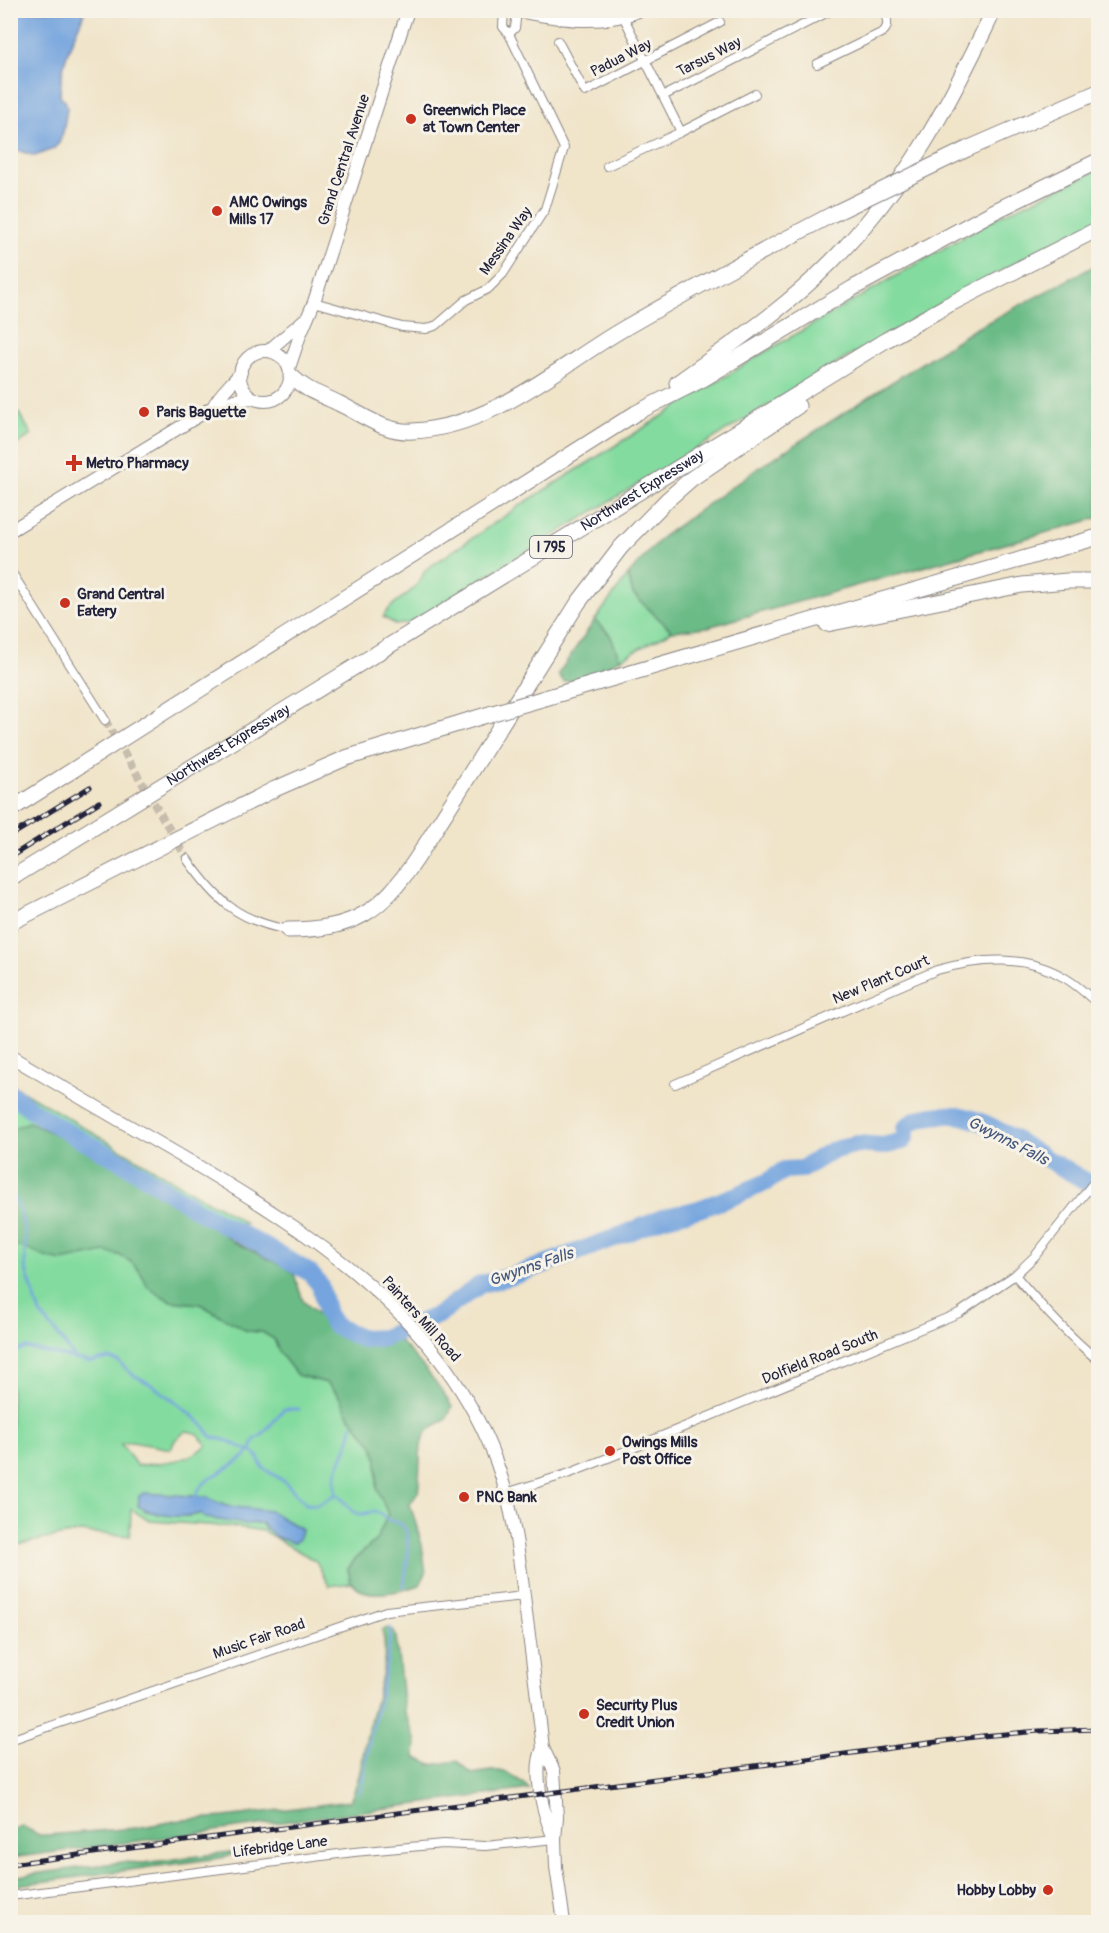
<svg xmlns="http://www.w3.org/2000/svg" width="1109" height="1933" viewBox="0 0 1109 1933" font-family="Pangolin,sans-serif">
	<rect width="100%" height="100%" fill="#f7f3e8"/>
	<filter id="ink" filterUnits="userSpaceOnUse"><feTurbulence type="fractalNoise" baseFrequency=".0167" numOctaves="2"/><feDisplacementMap in="SourceGraphic" scale="12" xChannelSelector="R" yChannelSelector="G"/><feConvolveMatrix kernelMatrix="1 2 1 2 8 2 1 2 1" color-interpolation-filters="sRGB"/></filter>
	<filter id="wash" filterUnits="userSpaceOnUse"><feTurbulence type="fractalNoise" baseFrequency=".008" numOctaves="4" result="noise"/><feDisplacementMap in="SourceGraphic" scale="24" xChannelSelector="R" yChannelSelector="G"/><feGaussianBlur stdDeviation="1.35" result="paint"/><feColorMatrix in="noise" values="0 0 0 0 0 0 0 0 0 0 0 0 0 0 0 0 0 1.4 0 .05"/><feComposite in="paint" operator="in"/></filter>
	<g filter="url(#wash)">
		<rect width="100%" height="100%" fill="#f0e4c9"/>
		<!-- green -->
		<g fill="#83db9f" stroke="#527e6d" stroke-width="1.5" fill-rule="evenodd">
			<path d="M1098,170V221L1040,249L843,360L409,623L396,625L383,617C395,596 414,598 425,570L524,503L753,359L999,216Z"/>
			<polygon points="18,412 32,435 11,448 11,416"/>
			<polygon points="628,575 633,594 672,631 620,659 610,635 595,620"/>
			<path d="M11,1084L214,1205H217L245,1223L132,1262L141,1272L147,1286L171,1301L200,1304L247,1331L262,1332L274,1339L279,1352L297,1375L327,1383L337,1393L350,1417L373,1445L377,1459V1488L388,1514L377,1539L356,1558L348,1569L351,1583L329,1586L316,1561L263,1531L236,1527L149,1521L131,1509L130,1536L80,1532L11,1546ZM186,1431L196,1433L207,1445C186,1464 163,1461 137,1466L121,1444L132,1442L171,1449L175,1440ZM176,1496L205,1497L226,1506L287,1522L301,1529H265L261,1523L256,1524L201,1513C184,1520 163,1513 146,1511Z"/>
		</g>
		<!-- forest -->
		<g fill="#6abb86" stroke="#466e60" stroke-width="1.5">
			<polygon points="1098,264 1098,518 708,627 672,631 633,594 628,575 662,537 758,468 973,330"/>
			<polygon points="595,620 610,635 620,659 593,675 564,682 558,674"/>
			<path d="M29,1122L106,1158L127,1173L160,1184L232,1241L283,1266L294,1274L303,1301L346,1338L359,1344L396,1338C418,1359 437,1381 452,1407L446,1420C414,1432 422,1450 419,1478C419,1482 419,1488 418,1492C416,1496 412,1501 410,1504L422,1545L426,1573L420,1585C403,1591 364,1601 352,1583C350,1580 349,1573 348,1569L356,1558L377,1539L388,1514L377,1488V1459L373,1445L350,1417L337,1393L327,1383L297,1375L279,1352L274,1339L262,1332L247,1331L200,1304L171,1301L158,1294L147,1286L141,1273L131,1262L119,1255L105,1252L62,1261L48,1258L21,1247H11V1129Z"/>
			<path d="M387,1628L394,1631L396,1637L404,1710L416,1741L415,1757L431,1765L457,1761L472,1774C502,1768 506,1769 530,1789L11,1858V1830L22,1826L39,1835H48L136,1828L181,1820L225,1817L350,1801C362,1774 362,1757 368,1730C375,1699 391,1661 382,1630Z"/>
			<polygon points="238,1851 227,1857 11,1886 11,1877 122,1862 144,1863"/>
		</g>
		<!-- water -->
		<g fill="#75a4de" stroke="#4c638c" stroke-width="1.5">
			<path d="M15,11H85C72,42 61,60 60,96L66,102L67,108L63,133L59,143L53,149L35,156L17,150L10,142L11,95L16,56Z"/>
			<path d="M144,1493L205,1497L226,1506L270,1511L301,1529L299,1539L294,1543L276,1537L261,1523L246,1524L205,1518L201,1513C184,1520 153,1515 138,1506L139,1496Z"/>
		</g>
		<g fill="none" stroke-linecap="round" stroke-linejoin="round">
			<!-- stream -->
			<g stroke="#75a4de" stroke-width="3">
				<polyline points="12,1192 20,1211 25,1233 25,1267 40,1314 55,1331 76,1360"/>
				<path d="M10,1353L26,1348L91,1362L109,1358L119,1362L132,1374L152,1385L182,1407L202,1424L212,1437L228,1441L256,1454L263,1468L285,1482L306,1504L318,1505L336,1494C345,1499 347,1509 356,1513C364,1517 371,1509 379,1513C382,1514 383,1517 386,1519C392,1522 399,1521 403,1526C413,1536 405,1573 404,1587"/>
				<path d="M336,1494C331,1474 342,1462 348,1444C350,1438 351,1431 352,1425"/>
				<path d="M195,1499C200,1475 234,1470 249,1452C251,1449 253,1444 255,1439L261,1436L284,1409H299"/>
				<path d="M359,1794C365,1776 366,1758 370,1739C378,1702 388,1667 391,1628"/>
			</g>
			<!-- river -->
			<path stroke="#75a4de" stroke-width="18" d="M10,1093L36,1113L69,1133L122,1162L207,1216L279,1254L310,1273L320,1285L327,1314L335,1326L363,1339L383,1338L438,1315L481,1284L513,1276L630,1232L662,1218L699,1209L737,1195L767,1182L784,1170L802,1169L831,1151L857,1144L883,1146L903,1141L906,1136L905,1129C915,1114 953,1112 969,1118C997,1126 1022,1145 1047,1159C1064,1169 1082,1178 1098,1189"/>
		</g>
	</g>
	<g filter="url(#ink)">
		<g fill="none" stroke-linecap="round" stroke-linejoin="round">
			<!-- street-tunnel -->
			<polyline stroke="#c7bdad" stroke-width="8" stroke-dasharray="8 4" stroke-linecap="butt" points="105,720 187,859"/>
			<!-- street casing -->
			<g stroke="#898382" stroke-width="10">
				<g id="street">
					<polyline points="504,10 503,27 509,34 515,28 517,11"/>
					<polyline points="623,16 681,132"/>
					<polyline points="558,41 585,92 720,22"/>
					<path d="M817,64L883,32C890,26 887,18 883,10"/>
					<polyline points="663,96 832,10"/>
					<polyline points="607,166 681,132 755,94"/>
					<polyline points="314,302 402,327 426,329 437,325 466,300 488,289 503,274 545,209 564,148 509,34"/>
					<polyline points="10,570 105,720"/>
					<path d="M187,859C217,901 237,920 288,930"/>
					<path d="M675,1084L937,970C980,958 1025,954 1065,978C1077,985 1088,995 1098,1004"/>
					<path d="M1015,1275C1041,1306 1067,1335 1098,1360"/>
					<polyline points="506,1493 570,1473 633,1448 959,1313 1015,1275 1035,1256 1098,1177"/>
					<polyline points="10,1740 386,1611 524,1596"/>
					<polyline points="10,1896 354,1852 443,1844 485,1846 555,1839"/>
				</g>
			</g>
			<!-- secondary casing -->
			<g stroke="#898382" stroke-width="14">
				<g id="secondary">
					<path d="M512,10C555,18 598,28 641,10"/>
					<polyline points="268,351 304,320"/>
					<circle cx="265" cy="376" r="25"/>
					<polyline points="289,368 300,335 314,302 408,10"/>
					<path d="M213,407C219,394 232,384 241,372"/>
					<polyline points="10,531 213,407 235,400 253,398"/>
					<path d="M10,1056C67,1090 124,1123 181,1156C308,1231 442,1315 496,1461C514,1510 520,1561 526,1612C532,1658 538,1703 543,1748L554,1771L557,1817L555,1839L556,1867L564,1922"/>
					<path d="M543,1748C532,1771 543,1813 553,1836"/>
				</g>
			</g>
			<!-- highway casing -->
			<g stroke="#898382" stroke-width="17">
				<g id="highway">
					<polyline points="967,149 1098,92"/>
					<path d="M291,376C308,392 318,393 338,403C362,414 384,433 413,431C493,427 558,367 623,329C692,289 761,252 831,215"/>
					<path d="M677,383C730,345 785,309 831,262C906,187 949,105 994,10"/>
					<polyline points="827,624 1022,585 1067,581 1098,581"/>
					<polyline points="545,698 1098,537"/>
					<polyline points="10,810 636,413 703,379 853,288 993,212 1098,161"/>
					<path id="s1" d="M10,879L886,340L948,305L1098,229"/>
					<polyline points="10,923 275,789 346,758 493,713"/>
					<path d="M288,930C355,929 380,913 417,858L578,603L621,547L667,500L691,479L798,406"/>
				</g>
			</g>
			<!-- street -->
			<use href="#street" stroke="#fff" stroke-width="8"/>
			<!-- secondary -->
			<use href="#secondary" stroke="#fff" stroke-width="12"/>
			<!-- highway -->
			<use href="#highway" stroke="#fff" stroke-width="15"/>
			<!-- rail casing -->
			<g stroke="#22223b" stroke-width="5">
				<g id="rail">
					<polyline points="10,836 90,787"/>
					<polyline points="10,857 99,802"/>
					<polyline points="10,1864 982,1736 1039,1731 1098,1729"/>
				</g>
			</g>
			<!-- rail -->
			<use href="#rail" stroke="#f7f3e8" stroke-width="3" stroke-dasharray="9" stroke-linecap="butt"/>
			<!-- highway-bridge casing -->
			<g stroke="#898382" stroke-width="17" stroke-linecap="butt">
				<g id="highway-bridge">
					<polyline points="831,215 967,149"/>
					<polyline points="493,713 545,698"/>
				</g>
			</g>
			<!-- highway-bridge -->
			<use href="#highway-bridge" stroke="#fff" stroke-width="15"/>
		</g>
	</g>
	<!-- markers -->
	<g fill="#c8321e" stroke="#f7f3e8" stroke-width="2">
		<circle cx="411" cy="119" r="6"/>
		<circle cx="217" cy="211" r="6"/>
		<circle cx="144" cy="412" r="6"/>
		<path d="M71 454h6v6h6v6h-6v6h-6v-6h-6v-6h6z"/>
		<circle cx="65" cy="603" r="6"/>
		<circle cx="610" cy="1451" r="6"/>
		<circle cx="464" cy="1497" r="6"/>
		<circle cx="584" cy="1714" r="6"/>
		<circle cx="1048" cy="1890" r="6"/>
	</g>
	<g text-anchor="middle" dominant-baseline="central" stroke-width="6" stroke-linejoin="round" paint-order="stroke">
		<!-- shield labels -->
		<rect fill="#f7f3e8" stroke="#62616f" stroke-width="1.5" x="530" y="536" width="42" height="22" rx="4.5"/>
		<g font-size="14" font-weight="bold" fill="#22223b">
			<text x="551" y="547">I 795</text>
		</g>
		<!-- street labels -->
		<g font-size="15" fill="#22223b" stroke="#f7f3e8">
			<text transform="translate(709 57) rotate(-27)">Tarsus Way</text>
			<text transform="translate(621 58) rotate(-27)">Padua Way</text>
			<text transform="translate(344 160) rotate(-72)">Grand Central Avenue</text>
			<text transform="translate(506 241) rotate(-55)">Messina Way</text>
			<text stroke="none"><textPath href="#s1" startOffset="742">Northwest Expressway</textPath></text>
			<text stroke="none"><textPath href="#s1" startOffset="256">Northwest Expressway</textPath></text>
			<text transform="translate(881 980) rotate(-23)">New Plant Court</text>
			<text transform="translate(421 1319) rotate(48)">Painters Mill Road</text>
			<text transform="translate(820 1357) rotate(-22)">Dolfield Road South</text>
			<text transform="translate(259 1639) rotate(-19)">Music Fair Road</text>
			<text transform="translate(280 1847) rotate(-7)">Lifebridge Lane</text>
		</g>
		<!-- poi labels -->
		<g font-size="15" font-weight="bold" fill="#22223b" stroke="#f7f3e8" text-anchor="start">
			<text x="423" y="110">Greenwich Place<tspan x="423" dy="17">at Town Center</tspan></text>
			<text x="229" y="202">AMC Owings<tspan x="229" dy="17">Mills 17</tspan></text>
			<text x="156" y="412">Paris Baguette</text>
			<text x="86" y="463">Metro Pharmacy</text>
			<text x="77" y="594">Grand Central<tspan x="77" dy="17">Eatery</tspan></text>
			<text x="622" y="1442">Owings Mills<tspan x="622" dy="17">Post Office</tspan></text>
			<text x="476" y="1497">PNC Bank</text>
			<text x="596" y="1705">Security Plus<tspan x="596" dy="17">Credit Union</tspan></text>
			<text x="1036" y="1890" text-anchor="end">Hobby Lobby</text>
		</g>
		<!-- water labels -->
		<g font-size="16" font-style="italic" fill="#43567c" stroke="#f7f3e8">
			<text transform="translate(1008 1141) rotate(27)">Gwynns Falls</text>
			<text transform="translate(531 1267) rotate(-19)">Gwynns Falls</text>
		</g>
	</g>
	<!-- margin -->
	<rect width="1109" height="1933" fill="none" stroke="#f7f3e8" stroke-width="36"/>
</svg>
